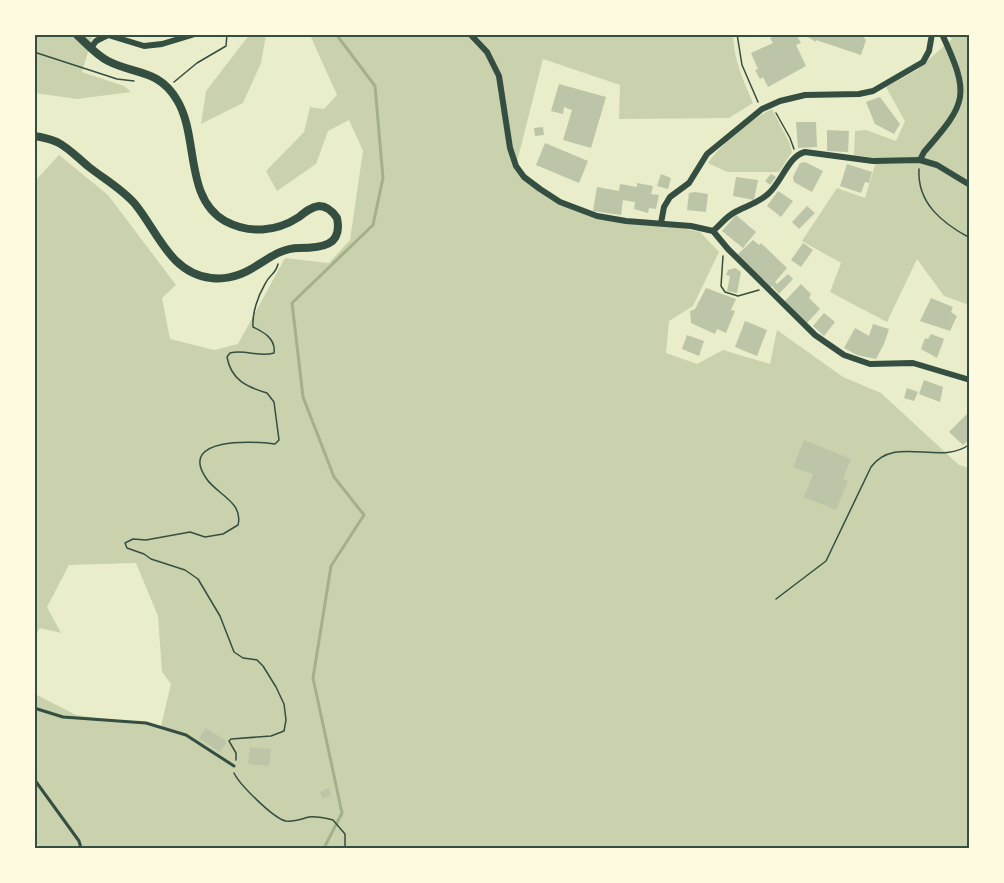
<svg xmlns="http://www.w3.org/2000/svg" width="1004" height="883" viewBox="0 0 1004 883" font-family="Lora,serif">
	<rect width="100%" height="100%" fill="#e9edc9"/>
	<!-- green -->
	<g fill="#cad2ad">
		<polygon points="35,34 93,35 82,72 124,86 131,92 77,99 35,93"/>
		<polygon points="250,34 266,35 261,63 243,103 201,124 206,91"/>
		<path d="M310,35H733C734,60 743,80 753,103L729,118L619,119L620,85L543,59L516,166L540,189L597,216L661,223L700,232L719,252L693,306L669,321L666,353L697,364L723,350L770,364L777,330L843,377L881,393L959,465L969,468V848H111L92,846L91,848H41L34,841L35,694L76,715L161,726L171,684L162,672L158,616L136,563L69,565L47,607L61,633L40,628L35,635V181L59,155L108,195L176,285L162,298L170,339L214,350L238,344L285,258L329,263L350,240L363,151L349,120L328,131L316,164L277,191L266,171L304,132L310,107L324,109L337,95Z"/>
		<polygon points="948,35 969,35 969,305 944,296 917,259 887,322 830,292 841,263 802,241 837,188 865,198 877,158 854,155 855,131 866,130 896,141 905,121 886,87 917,70 952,39"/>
		<path d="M772,109L789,142L792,152L779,172H727L708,163C721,144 751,119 772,109Z"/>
	</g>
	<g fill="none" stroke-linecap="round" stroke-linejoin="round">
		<!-- stream -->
		<polyline stroke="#a3b18a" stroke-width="3" points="324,848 342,813 313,678 331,566 364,515 334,477 303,397 292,303 373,225 383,178 375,86 336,34"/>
	</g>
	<!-- building -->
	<g fill="#bcc5a7">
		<polygon points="777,34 796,34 801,43 796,45 806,66 768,87 763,77 760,79 755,70 758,69 751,53 773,43 770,38"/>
		<polygon points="803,34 863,34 863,37 866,40 861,55 816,40 816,42"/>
		<polygon points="559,84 606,97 591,148 563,140 572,110 564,107 563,114 551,111"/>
		<polygon points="880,97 900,124 894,134 875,124 866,102"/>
		<polygon points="796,122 816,122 817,147 798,148"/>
		<polygon points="543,127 544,135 535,136 534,128"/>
		<polygon points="827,130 849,131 848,152 827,151"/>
		<polygon points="545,143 588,161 579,183 536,165"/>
		<polygon points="805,162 823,171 812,192 794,182 793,177 800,163"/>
		<polygon points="847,164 872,172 869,183 865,182 861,193 840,186"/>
		<polygon points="661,174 671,178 668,189 657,186"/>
		<polygon points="771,174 776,177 770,185 765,181"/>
		<polygon points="736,177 758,180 754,200 733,196"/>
		<polygon points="637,183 653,186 651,194 659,195 656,209 649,208 648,213 634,209 635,202 623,200 621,215 593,211 597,187 619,191 620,184 637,187"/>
		<polygon points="778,191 793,201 781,217 767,206"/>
		<polygon points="695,192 708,194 706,212 687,210 689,193"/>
		<polygon points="807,206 815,213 799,229 792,222"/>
		<polygon points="736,215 756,232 743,248 722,231"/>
		<polygon points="753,240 759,245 761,243 787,268 775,282 777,284 788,274 793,279 779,294 772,286 769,288 736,256"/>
		<polygon points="803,243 813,250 801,267 791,260"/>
		<polygon points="735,268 741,272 737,293 727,291 730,276 726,275 728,270"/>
		<polygon points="801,284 811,294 809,298 820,309 807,323 784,302"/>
		<polygon points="706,288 736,299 731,310 735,311 726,333 717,329 715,334 691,323 690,311 695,309"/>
		<polygon points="931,298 953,307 951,312 957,316 950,331 920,321"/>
		<polygon points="824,313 835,322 824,336 813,326"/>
		<polygon points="745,321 767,330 757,356 735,347"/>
		<polygon points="873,324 889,329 884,344 876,359 857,355 844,348 855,328 869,336"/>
		<polygon points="931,334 944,339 937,358 921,349 925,338 928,339"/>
		<polygon points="687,335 704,341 699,356 682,349"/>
		<polygon points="924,380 943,387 940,402 919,394"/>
		<polygon points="907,388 918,392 914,401 904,398"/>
		<polygon points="970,411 970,439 963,445 949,432"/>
		<polygon points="804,440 851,459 843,479 848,481 836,510 804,497 813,474 793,467"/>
		<polygon points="206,728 225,740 226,743 220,752 199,738"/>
		<polygon points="250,747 271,749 269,766 248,764"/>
		<polygon points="329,788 331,795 323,799 320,792"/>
	</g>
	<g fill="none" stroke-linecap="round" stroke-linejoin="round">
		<!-- path -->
		<g stroke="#344e41" stroke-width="1.5">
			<polyline points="737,34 742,65 758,102"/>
			<polyline points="34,52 117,79 134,81"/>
			<polyline points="174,82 197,63 226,46 227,34"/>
			<polyline points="776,113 790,138 794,149"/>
			<path d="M919,169C917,203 942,223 970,238"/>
			<polyline points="723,256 721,286 725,292 738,296 759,290"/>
			<path d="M776,599L826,561L871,467C896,434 940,467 970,444"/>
			<path d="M236,760V753L229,741L231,739L271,736L284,731L286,720L284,704L276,687L263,666L257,660L243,658L234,652L220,616L198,579L185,570L151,559L144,554L127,548L125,543L133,539L146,540L190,532L205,537L223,534L238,525C244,502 216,494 206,478C178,437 253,441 275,444L279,440L274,402L267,393C247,387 231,380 227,357L230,353C246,349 259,358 274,353C276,339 264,332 253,327C252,313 258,296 265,284C269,275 276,274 278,264"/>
			<path d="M234,773C239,784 274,819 286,821C294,822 301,819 309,817C317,816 325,818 333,820L345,834V848"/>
		</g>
		<!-- service -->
		<g stroke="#344e41" stroke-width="3">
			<polyline points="34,708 63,717 146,723 186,735 234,766"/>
			<polyline points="34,779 79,841 81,848"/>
		</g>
		<!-- minor -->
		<g stroke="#344e41" stroke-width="6">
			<polyline points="470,34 487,52 499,76 510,148 516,166 524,177 540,189 560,202 597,216 626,221 691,226 713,231 728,249 815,335 844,355 870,364 913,363 970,380"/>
			<polyline points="91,48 96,41 108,35 144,46 162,44 195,34"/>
			<path d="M920,160L924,152C968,102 970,95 942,34"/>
			<polyline points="661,223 664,207 670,197 689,183 707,154 762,109 780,101 805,95 859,94 873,91 923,62 929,51 932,34"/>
			<path d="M713,231C720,225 727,216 735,212C746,206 758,203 768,194C782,182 788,156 805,152L873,161L920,160L937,165L970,185"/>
		</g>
		<!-- tertiary -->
		<path stroke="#344e41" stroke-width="8" d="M34,136C42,137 50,139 57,142C69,148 79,159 89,167C104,179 122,189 135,204C158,232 170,273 211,278C251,283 267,248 299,248C321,248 343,246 337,218C333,212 328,206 319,206C311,207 305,212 299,217C276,232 249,234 225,221C184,198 199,136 177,100C159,69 135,75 108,61C96,55 86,43 76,34"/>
	</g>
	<!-- border -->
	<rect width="1004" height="883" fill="none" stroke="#fefae0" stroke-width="72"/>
	<rect x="36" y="36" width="932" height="811" fill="none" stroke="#344e41" stroke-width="2"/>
</svg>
